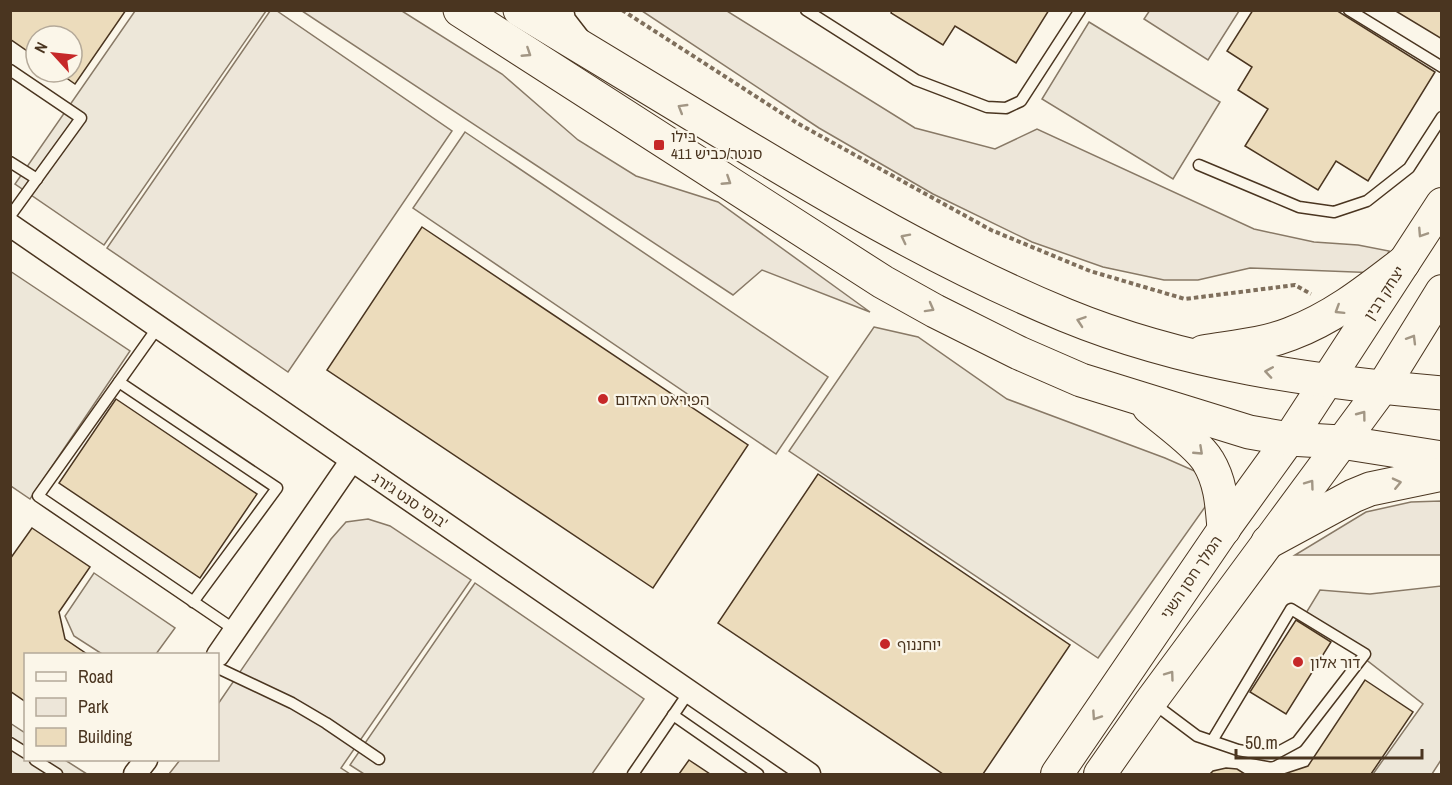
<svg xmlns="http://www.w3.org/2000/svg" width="1452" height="785" viewBox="0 0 1452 785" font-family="'Archivo Narrow','Noto Sans Hebrew',sans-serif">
	<rect width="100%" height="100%" fill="#fbf6e9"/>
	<!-- green -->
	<g fill="#ede6d9" stroke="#887966" stroke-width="1.5">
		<polygon points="1150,10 1239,10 1239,11 1208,60 1144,19"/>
		<polygon points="270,11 277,11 452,131 288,372 107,248"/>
		<polygon points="302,11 402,11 502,74 578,140 636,176 718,202 870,312 762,270 733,295"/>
		<polygon points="642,11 727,11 915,128 995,149 1037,129 1254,229 1314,242 1358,245 1389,251 1380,273 1250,268 1198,280 1164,280 1103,267 1032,242 933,194 819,128"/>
		<polygon points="1441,501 1441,555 1295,555 1366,512 1411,502"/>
		<polygon points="368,519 390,526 471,580 341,768 350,774 169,774 180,760 218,760 218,704 331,539 346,522"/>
	</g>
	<!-- parking -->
	<g fill="#ede7d9" stroke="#887966" stroke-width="1.5">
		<polygon points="135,11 266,11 104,245 15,184"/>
		<polygon points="1089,22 1220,102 1173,179 1042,99"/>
		<polygon points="465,132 828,377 776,454 413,208"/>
		<polygon points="10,271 130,351 30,499 11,486"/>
		<polygon points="874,327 918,337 1007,399 1165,458 1222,483 1098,658 789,451"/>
		<polygon points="94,573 175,628 156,654 102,654 74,636 65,616"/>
		<polygon points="475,583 644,699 592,774 364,774 350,765"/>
		<polygon points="1441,586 1441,760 1432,774 1373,774 1423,704 1306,613 1320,590 1370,594"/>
		<polygon points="10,723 25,733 26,760 65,760 87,774 11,774"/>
	</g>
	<!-- building -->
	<g fill="#ecdcbc" stroke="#4a3520" stroke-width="1.5">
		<polygon points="10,10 126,10 75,84 58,72 72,72 72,36 36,36 36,57 10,39"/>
		<polygon points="892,10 1049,10 1016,63 955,26 943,45 891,13"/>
		<polygon points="1253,10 1336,10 1435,72 1368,181 1336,161 1318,190 1245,146 1268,109 1238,90 1252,67 1227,51"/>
		<polygon points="1394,10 1442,10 1442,39"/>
		<polygon points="422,227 748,445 653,588 327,370"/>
		<polygon points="116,399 257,494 200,578 59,483"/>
		<polygon points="818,474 1070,645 983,774 943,774 718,623"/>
		<polygon points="32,528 90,567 59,612 65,639 87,654 26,654 26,702 10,691 10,559"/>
		<polygon points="1296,620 1331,642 1286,714 1250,692"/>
		<polygon points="1365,680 1413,712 1371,774 1284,774 1308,766"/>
		<polygon points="689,760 710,774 679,774"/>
		<polygon points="1226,768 1237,769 1245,774 1210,774 1213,771"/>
	</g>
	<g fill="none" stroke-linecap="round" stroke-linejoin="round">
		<!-- lane casing -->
		<g stroke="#4a3520" stroke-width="13">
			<g id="lane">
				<polyline points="806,10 916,80 987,107 1006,108 1021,101 1080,10"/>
				<polyline points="1349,10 1442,67"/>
				<polyline points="10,70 81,118 10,216"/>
				<polyline points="10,162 37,179"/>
				<polyline points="1199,165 1299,207 1334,212 1367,201 1409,168 1442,117"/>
				<polyline points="158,327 38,496 235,630"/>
				<polyline points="119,382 277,488 193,602"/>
				<polyline points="218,668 292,703 326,723 379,759"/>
				<polyline points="1153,703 1197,736 1238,750 1271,756 1297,742 1365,654 1291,609 1212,741"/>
				<polyline points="673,715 758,774"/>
				<polyline points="10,743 26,753"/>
				<polyline points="35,760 57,774"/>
				<polyline points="633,774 689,692"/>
			</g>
		</g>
		<!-- street casing -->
		<g stroke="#4a3520" stroke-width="25">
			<g id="street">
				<polyline points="562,10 564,20 581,42"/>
				<polyline points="10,225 809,774"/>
				<polyline points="218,655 352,460"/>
				<polyline points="135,774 146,760"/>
			</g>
		</g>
		<!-- secondary casing -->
		<g stroke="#4a3520" stroke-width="34">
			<g id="secondary">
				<polyline points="1057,774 1224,529 1289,439 1442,204"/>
				<polyline points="1100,774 1151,701 1382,388 1442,291"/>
			</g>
		</g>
		<!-- primary casing -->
		<g stroke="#4a3520" stroke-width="35">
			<g id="primary">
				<polyline points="460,10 883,282 935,311 1019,353 1081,380 1139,398 1249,432 1289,439 1341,442 1442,458"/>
				<path d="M520,10C588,51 656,93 725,134C834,200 946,266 1065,315C1184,364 1314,382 1442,393"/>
				<path d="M1203,352C1232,347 1262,345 1290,334C1333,318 1368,290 1403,263"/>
				<path d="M1149,407C1165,421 1198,444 1208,461C1221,482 1222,505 1224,529"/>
				<polyline points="1268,542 1353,496 1370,489 1442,474"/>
			</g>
		</g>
		<!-- path -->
		<polyline stroke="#7f6f5c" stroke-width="4" stroke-dasharray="4.5 3" stroke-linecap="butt" points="622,10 797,123 991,230 1090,271 1185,299 1295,285 1311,294"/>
		<!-- lane -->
		<use href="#lane" stroke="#fbf6e9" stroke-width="10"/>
		<!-- street -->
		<use href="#street" stroke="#fbf6e9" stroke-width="22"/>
		<!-- secondary -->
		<use href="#secondary" stroke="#fbf6e9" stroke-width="32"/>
		<!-- primary -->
		<use href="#primary" stroke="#fbf6e9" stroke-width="33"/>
	</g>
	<!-- one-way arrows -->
	<defs><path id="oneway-chevron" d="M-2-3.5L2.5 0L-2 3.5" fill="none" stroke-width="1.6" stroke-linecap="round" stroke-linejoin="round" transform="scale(1.5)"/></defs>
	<g stroke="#a29684">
		<use href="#oneway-chevron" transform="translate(527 53) rotate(33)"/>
		<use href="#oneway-chevron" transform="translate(682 108) rotate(-149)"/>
		<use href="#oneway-chevron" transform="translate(727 181) rotate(33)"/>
		<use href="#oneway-chevron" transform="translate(1422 233) rotate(123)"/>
		<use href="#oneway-chevron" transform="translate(905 238) rotate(-153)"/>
		<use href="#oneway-chevron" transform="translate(930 308) rotate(29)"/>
		<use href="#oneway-chevron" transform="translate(1339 310) rotate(148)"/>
		<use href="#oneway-chevron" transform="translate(1081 321) rotate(-161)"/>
		<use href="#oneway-chevron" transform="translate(1412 339) rotate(-59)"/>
		<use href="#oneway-chevron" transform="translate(1269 372) rotate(-171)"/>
		<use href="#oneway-chevron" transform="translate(1362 415) rotate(-53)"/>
		<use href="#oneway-chevron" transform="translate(1199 451) rotate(43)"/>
		<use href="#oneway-chevron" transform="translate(1397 483) rotate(-13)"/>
		<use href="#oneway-chevron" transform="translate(1310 484) rotate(-54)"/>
		<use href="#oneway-chevron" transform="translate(1170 675) rotate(-54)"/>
		<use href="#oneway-chevron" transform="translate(1096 716) rotate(124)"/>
	</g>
	<!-- markers -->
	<g fill="#c62828" stroke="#fbf6e9" stroke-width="2">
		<rect x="653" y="139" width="12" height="12" rx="3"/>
		<circle cx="603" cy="399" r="6"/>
		<circle cx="885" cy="644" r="6"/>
		<circle cx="1298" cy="662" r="6"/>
	</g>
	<g text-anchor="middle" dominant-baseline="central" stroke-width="4.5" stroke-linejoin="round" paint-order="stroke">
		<!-- poi labels -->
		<g font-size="15" fill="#4a3520" stroke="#fbf6e9" text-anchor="start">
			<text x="671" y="136">בילו<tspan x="671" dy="17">סנטר/כביש 411</tspan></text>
			<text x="615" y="399">הפיראט האדום</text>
			<text x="897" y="644">יוחננוף</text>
			<text x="1310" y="662">דור אלון</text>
		</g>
		<!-- street labels -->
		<g font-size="15" fill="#4a3520" stroke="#fbf6e9">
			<text transform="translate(1384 293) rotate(-57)">יצחק רבין</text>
			<text transform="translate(410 500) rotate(34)">בוסי סנט ג'ורג'</text>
			<text transform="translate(1191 577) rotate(-56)">המלך חסן השני</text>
		</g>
	</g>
	<!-- border -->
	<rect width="1452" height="785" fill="none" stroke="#4a3520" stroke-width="24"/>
	<!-- legend -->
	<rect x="24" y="653" width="195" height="108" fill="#fbf6e9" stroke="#b4a999" stroke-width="1.5"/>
	<rect x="36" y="672" width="30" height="9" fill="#fbf6e9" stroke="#b4a999" stroke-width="1.5"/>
	<text x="78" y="683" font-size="18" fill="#4a3520">Road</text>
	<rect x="36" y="698" width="30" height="18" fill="#ede6d9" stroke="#b4a999" stroke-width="1.5"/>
	<text x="78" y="713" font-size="18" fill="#4a3520">Park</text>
	<rect x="36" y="728" width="30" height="18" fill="#ecdcbc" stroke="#b4a999" stroke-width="1.5"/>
	<text x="78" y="743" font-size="18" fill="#4a3520">Building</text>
	<!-- north arrow -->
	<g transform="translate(54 54) rotate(297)"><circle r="28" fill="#fbf6e9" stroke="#b4a999" stroke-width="1.5"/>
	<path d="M0-4.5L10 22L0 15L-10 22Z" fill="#c62828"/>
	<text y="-9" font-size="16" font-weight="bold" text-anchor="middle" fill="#4a3520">N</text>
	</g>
	<!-- scale -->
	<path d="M1236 749v9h186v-9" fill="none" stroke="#4a3520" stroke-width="3"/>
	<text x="1245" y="749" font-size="18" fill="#4a3520" stroke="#fbf6e9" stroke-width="4.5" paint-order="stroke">50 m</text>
</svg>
